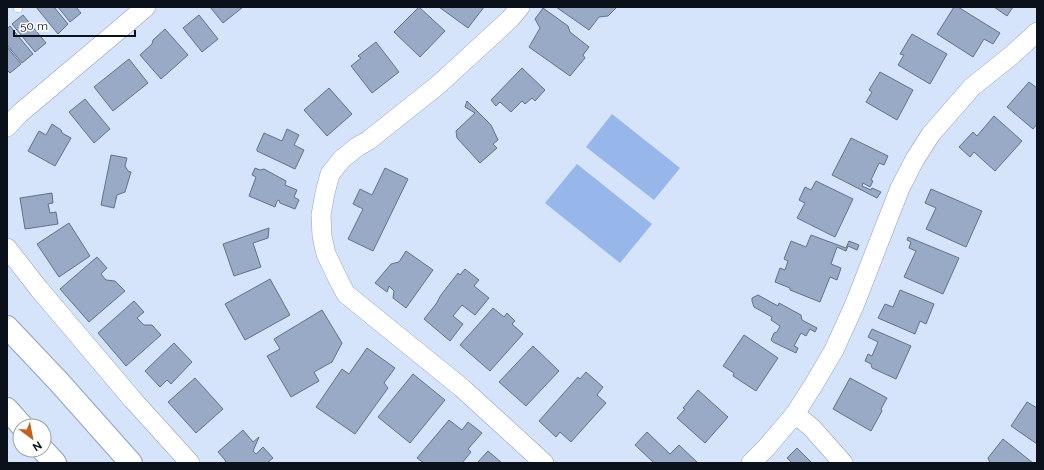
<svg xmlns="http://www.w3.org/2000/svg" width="1044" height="470" viewBox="0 0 1044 470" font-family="Raleway,sans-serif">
	<rect width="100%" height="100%" fill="#d5e3fb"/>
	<!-- green -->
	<g fill="#97b7ea">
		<polygon points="612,114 680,168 654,200 586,147"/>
		<polygon points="577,164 652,224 620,263 545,203"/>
	</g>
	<!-- building -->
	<g fill="#99aac6" stroke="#61728c">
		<polygon points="36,7 54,7 68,24 58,34"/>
		<polygon points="58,7 76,7 81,13 70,22"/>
		<polygon points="210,7 243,7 223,23"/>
		<polygon points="419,7 445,31 420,57 394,32"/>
		<polygon points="439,7 484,7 468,28"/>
		<polygon points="556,7 617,7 608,16 599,17 589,30"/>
		<polygon points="954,7 958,7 1000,33 993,44 984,39 973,57 937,34"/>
		<polygon points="994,7 1013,7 1007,16"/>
		<polygon points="543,8 568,26 570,32 589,47 583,55 585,58 570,76 529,47 540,28 535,19"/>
		<polygon points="23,15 46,43 35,52 12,24"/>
		<polygon points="199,15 218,39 202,52 183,28"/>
		<polygon points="10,26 33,54 22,63 7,45 7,29"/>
		<polygon points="165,29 188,55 161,79 140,55 152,44 153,40"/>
		<polygon points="912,34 947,54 930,84 898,65 904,55 900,54"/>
		<polygon points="376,42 399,72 372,93 351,66 361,58 358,56"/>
		<polygon points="7,47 21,64 10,73 7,70"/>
		<polygon points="129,59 148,83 113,111 94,87"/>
		<polygon points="522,68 545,90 535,101 532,98 525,104 522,101 511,112 500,102 496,106 491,100"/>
		<polygon points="880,72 913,90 897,120 866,102 872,92 869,90"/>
		<polygon points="1029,82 1037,88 1037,124 1033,129 1007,107"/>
		<polygon points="329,88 352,114 327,136 304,110"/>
		<polygon points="85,99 110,129 94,143 69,112"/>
		<polygon points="467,101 491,125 498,140 493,144 497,148 480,163 457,138 456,131 475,113 465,107"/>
		<polygon points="994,116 1022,141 995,171 974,152 970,157 959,147 973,132 977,136"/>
		<polygon points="52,124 61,130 62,133 71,138 55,166 28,151 39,131 46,135"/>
		<polygon points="287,129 299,135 294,145 304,150 295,169 257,151 257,149 264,133 282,141"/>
		<polygon points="851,138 888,156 884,165 879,163 871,180 873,181 870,187 863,183 862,186 871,190 872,188 881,192 877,198 832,175"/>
		<polygon points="111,155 127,158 125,166 128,171 131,172 125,192 117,195 114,208 101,205"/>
		<polygon points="255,168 260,170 264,169 286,181 285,185 297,190 294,197 299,200 295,209 280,203 279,200 277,201 275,207 249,196 256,177 252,175"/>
		<polygon points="385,168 408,179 373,251 348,239 363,209 353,204 360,189 372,195"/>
		<polygon points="816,181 853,199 835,237 797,218 805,203 799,200 805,187 811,190"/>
		<polygon points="931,189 982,211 966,247 926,229 936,208 925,203"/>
		<polygon points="52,193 53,203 48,204 50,213 56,212 58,224 25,229 20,198"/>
		<polygon points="69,223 90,256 59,277 37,244"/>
		<polygon points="269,228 268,238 253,243 261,267 234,276 223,244"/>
		<polygon points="811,235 846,248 849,241 859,245 857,250 848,246 846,251 837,247 831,264 841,268 837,280 830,277 820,302 790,290 790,288 775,282 780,268 785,270 788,261 784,259 791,241 806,247"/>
		<polygon points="908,237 959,258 943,294 904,277 916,251 909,248 911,242 907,240"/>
		<polygon points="406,251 433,270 406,308 393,298 394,291 389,286 387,292 375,283 391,264 399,262"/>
		<polygon points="97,257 107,268 101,274 106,280 115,281 125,291 89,322 60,289"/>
		<polygon points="465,269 479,280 474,286 489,298 475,315 462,305 453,316 463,324 450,341 424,319 436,304 441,295 458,273 460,275"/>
		<polygon points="270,279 290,315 245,340 225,304"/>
		<polygon points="900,290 934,304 926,324 920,321 915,334 878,318 885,304 893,307"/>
		<polygon points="758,295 778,306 779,303 801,315 802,320 817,328 815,332 810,329 806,336 801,333 794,346 798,348 796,353 773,342 771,340 774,333 777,332 780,326 771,320 772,317 754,307 752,301 752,298"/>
		<polygon points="134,301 144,312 137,318 144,325 152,325 161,335 126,366 98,333"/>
		<polygon points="493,308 504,317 507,313 515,321 512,324 523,334 490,371 460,345"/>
		<polygon points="322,310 342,343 332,362 314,372 319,381 291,397 267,356 280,349 274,339"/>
		<polygon points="872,329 911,346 896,379 872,368 871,364 865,361 868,354 872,356 878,342 868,337"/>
		<polygon points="744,335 778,358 756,391 733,376 734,373 723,366"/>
		<polygon points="174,343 192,362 171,384 167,380 160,387 145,371"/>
		<polygon points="533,346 559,371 526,406 499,382"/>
		<polygon points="367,348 395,368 384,383 388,388 355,434 316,407 342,369 349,374"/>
		<polygon points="586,372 603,387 597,395 606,403 571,442 560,432 556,437 539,421 578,377 580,379"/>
		<polygon points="413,374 445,400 410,443 378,417"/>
		<polygon points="195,378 223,409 196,433 168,402"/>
		<polygon points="850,378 887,398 881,409 882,411 871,431 833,409"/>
		<polygon points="698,390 728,417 705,443 677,418 685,409 683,408"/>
		<polygon points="1027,402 1037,408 1037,444 1011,426"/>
		<polygon points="449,420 462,430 468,422 482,433 468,449 471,452 462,463 424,463 417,458"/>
		<polygon points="243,430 253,442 259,437 253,451 256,454 263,447 273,458 267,463 226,463 225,460 218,452"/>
		<polygon points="647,432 670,454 679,445 698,463 654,463 635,445"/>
		<polygon points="1003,439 1033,463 990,463 988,458"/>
		<polygon points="797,448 812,463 792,463 787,458"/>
		<polygon points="488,451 502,463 477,463"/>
	</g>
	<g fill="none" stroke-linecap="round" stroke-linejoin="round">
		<!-- lane casing -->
		<g stroke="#90a1bd" stroke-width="10">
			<polyline id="lane" points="18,7 18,8"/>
		</g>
		<!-- street casing -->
		<g stroke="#90a1bd" stroke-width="20">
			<g id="street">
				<polyline points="520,7 510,19 438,85 369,140 357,147 342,159 330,174 325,193 321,215 322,236 326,254 340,283 346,294 462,388 544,463"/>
				<polyline points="7,127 19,114 146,7"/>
				<polyline points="7,248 39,289 133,400 190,463"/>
				<polyline points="795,414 812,428 843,463"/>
				<polyline points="751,463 766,448 795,414 814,384 834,350 854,306 900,188 915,159 931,134 972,87 1012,55 1037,32"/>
			</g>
		</g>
		<!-- secondary casing -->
		<g stroke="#90a1bd" stroke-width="24">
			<g id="secondary">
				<polyline points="7,327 59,382 131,463"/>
				<polyline points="7,409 22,426"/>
				<polyline points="43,450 55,463"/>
			</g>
		</g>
		<!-- lane -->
		<use href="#lane" stroke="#fff" stroke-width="9"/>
		<!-- street -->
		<use href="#street" stroke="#fff" stroke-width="19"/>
		<!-- secondary -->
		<use href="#secondary" stroke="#fff" stroke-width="22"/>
	</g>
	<!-- border -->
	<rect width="1044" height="470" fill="none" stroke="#0b111b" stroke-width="16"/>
	<!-- north arrow -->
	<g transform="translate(32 438) rotate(148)"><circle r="19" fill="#ffffff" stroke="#9da0a4"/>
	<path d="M0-3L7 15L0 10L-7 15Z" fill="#c1601f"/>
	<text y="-6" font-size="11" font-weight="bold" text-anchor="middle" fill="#0b111b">N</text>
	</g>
	<!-- scale -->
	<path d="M14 30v6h121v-6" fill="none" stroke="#0b111b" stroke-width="2"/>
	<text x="20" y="30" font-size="12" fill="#0b111b" stroke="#ffffff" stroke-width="3" paint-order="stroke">50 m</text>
</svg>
